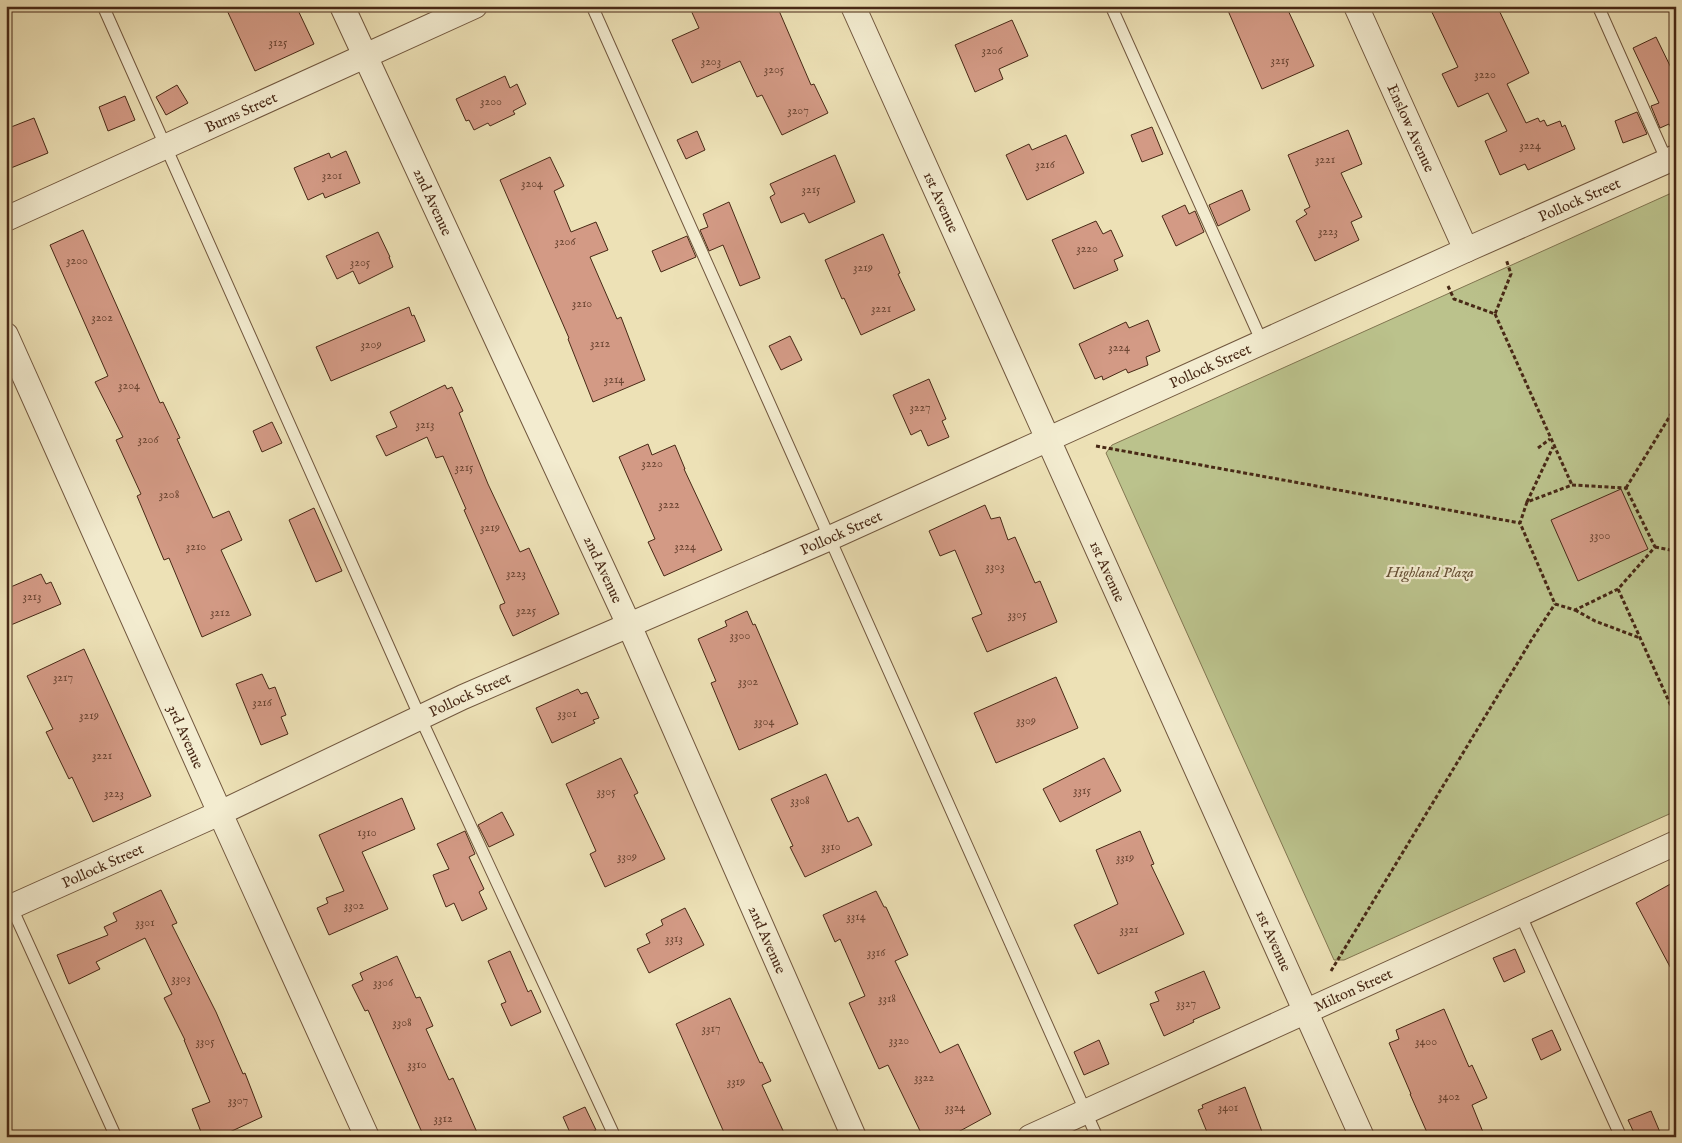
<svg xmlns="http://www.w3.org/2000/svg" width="1682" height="1143" viewBox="0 0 1682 1143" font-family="'IM FELL English',serif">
	<rect width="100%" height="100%" fill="#ede1b6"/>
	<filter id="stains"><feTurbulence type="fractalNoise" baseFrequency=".004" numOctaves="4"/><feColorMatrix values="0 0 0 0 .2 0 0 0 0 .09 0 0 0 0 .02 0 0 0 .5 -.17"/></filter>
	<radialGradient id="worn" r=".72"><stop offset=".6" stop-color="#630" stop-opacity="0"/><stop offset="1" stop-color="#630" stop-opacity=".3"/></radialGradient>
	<!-- green -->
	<polygon fill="#bbc28c" stroke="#827651" points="1676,191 1676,811 1344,960 1334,960 1106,453 1112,445"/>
	<!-- building -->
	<g fill="#d39a85" stroke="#482916">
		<polygon points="225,6 296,6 314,44 255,71"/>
		<polygon points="689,6 777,6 811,85 814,84 828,113 782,135 762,95 757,97 740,61 692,83 672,40 699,28"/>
		<polygon points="1226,6 1286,6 1314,66 1262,89"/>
		<polygon points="1429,6 1497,6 1529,73 1507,84 1526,123 1538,118 1540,122 1544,120 1547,126 1560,121 1562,127 1565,125 1575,149 1528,170 1525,164 1500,175 1485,141 1507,131 1488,93 1458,107 1442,74 1458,67"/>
		<polygon points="1012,20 1028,56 999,69 1003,79 975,92 955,45"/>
		<polygon points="1656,37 1676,78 1676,138 1669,124 1660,128 1651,106 1659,103 1633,48"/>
		<polygon points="505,76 510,88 517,84 526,104 513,111 515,114 490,126 488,123 474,130 469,120 466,121 456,99"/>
		<polygon points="177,85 188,103 166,115 156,97"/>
		<polygon points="125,96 135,120 108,131 99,107"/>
		<polygon points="1637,112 1647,134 1623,143 1615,121"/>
		<polygon points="34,118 48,153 6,170 6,129"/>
		<polygon points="1152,127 1163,154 1142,162 1131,135"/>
		<polygon points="1348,130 1362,164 1341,173 1362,217 1351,222 1359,240 1315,261 1296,221 1307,214 1304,210 1310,207 1288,155"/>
		<polygon points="697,131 705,150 686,159 677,140"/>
		<polygon points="1066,135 1084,173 1027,200 1006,155 1029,144 1032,150"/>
		<polygon points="346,151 360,183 325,198 323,193 308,200 294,168 329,153 331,158"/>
		<polygon points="835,155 855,202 809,223 804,213 781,223 770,197 775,194 770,184"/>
		<polygon points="550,157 564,186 554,191 571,232 596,222 608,250 590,257 617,319 621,317 645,380 593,402 568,339 569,338 500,180"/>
		<polygon points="1242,190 1250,210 1218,226 1209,205"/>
		<polygon points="729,202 760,278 740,286 723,245 709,251 700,230 708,227 703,214"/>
		<polygon points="1185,205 1189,214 1195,211 1204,232 1176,246 1162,216"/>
		<polygon points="1096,221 1103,234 1111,230 1123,256 1114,260 1118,270 1074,289 1052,240"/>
		<polygon points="83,230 160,403 163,402 180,438 177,439 213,518 229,511 242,540 221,550 251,615 202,637 169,558 164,560 137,496 141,494 116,440 123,437 95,382 108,376 50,245"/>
		<polygon points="378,232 390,257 389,257 393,267 359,284 353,271 337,279 326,256"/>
		<polygon points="883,234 900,273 898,274 915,310 861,335 844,298 842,299 825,260"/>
		<polygon points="687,236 696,257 661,272 652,251"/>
		<polygon points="409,307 412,316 414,315 425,341 331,381 316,347"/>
		<polygon points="1148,320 1160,351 1146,357 1148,365 1128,373 1126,369 1103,380 1102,376 1095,379 1079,344 1126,322 1129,328"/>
		<polygon points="790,336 802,360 781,370 769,346"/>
		<polygon points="929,379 946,419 942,421 949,437 928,446 921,430 911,435 893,395"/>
		<polygon points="445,385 447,389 452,387 463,411 459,413 488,484 520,552 529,548 559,614 513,636 500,608 500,605 505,603 464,510 466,509 443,456 436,458 427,437 386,456 376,436 397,427 390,412"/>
		<polygon points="272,422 282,443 262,452 253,431"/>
		<polygon points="648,444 652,455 675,445 685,469 684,469 722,550 664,576 648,542 655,539 619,457"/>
		<polygon points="1621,489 1648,549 1578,581 1551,520"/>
		<polygon points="985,505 991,519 1000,517 1008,540 1015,537 1035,583 1040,581 1057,622 987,652 972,618 982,614 955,550 940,556 929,531"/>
		<polygon points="314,508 342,571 316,582 289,520"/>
		<polygon points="41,574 46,584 51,582 61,604 6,627 6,589"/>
		<polygon points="747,611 753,625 755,624 798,724 739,750 711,683 716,681 698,639 727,626 725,621"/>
		<polygon points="84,649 151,796 93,822 72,777 69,779 46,732 53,729 27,676"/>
		<polygon points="262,674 269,689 275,687 286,715 281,717 288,734 261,745 236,684"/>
		<polygon points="1056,677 1078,728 996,763 974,713"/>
		<polygon points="578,689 581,694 587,692 599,718 593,720 595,723 552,743 536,708"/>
		<polygon points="621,758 638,793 634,795 665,859 605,887 590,854 596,851 566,784"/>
		<polygon points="1104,758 1121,791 1060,822 1043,789"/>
		<polygon points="826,774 848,822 858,817 872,845 805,877 790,847 793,846 771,799"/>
		<polygon points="402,798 415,829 362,852 388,909 329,935 317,908 328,903 326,898 344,891 319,835"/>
		<polygon points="502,812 514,835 489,847 478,825"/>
		<polygon points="465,831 475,854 469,857 484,889 479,892 487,909 462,921 454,903 446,907 433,875 449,869 437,844"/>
		<polygon points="1140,831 1154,864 1151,865 1184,934 1098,974 1074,925 1118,904 1096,850"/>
		<polygon points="1676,881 1676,978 1636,903"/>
		<polygon points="161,890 177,923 172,925 216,1012 243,1074 245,1073 262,1117 219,1137 203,1137 192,1109 210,1102 184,1040 185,1040 164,998 172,994 145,938 96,962 100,969 69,984 57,955 108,935 104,927 117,921 113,913"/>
		<polygon points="876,891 884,907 886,907 908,955 895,961 940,1053 958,1044 991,1114 949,1137 923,1137 888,1065 879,1069 849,1003 865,996 840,939 835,942 823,915"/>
		<polygon points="685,908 704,945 649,973 637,949 650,943 646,934 663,925 661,920"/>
		<polygon points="1515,949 1525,972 1504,982 1493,958"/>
		<polygon points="510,951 528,992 531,990 541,1012 511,1026 501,1004 506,1002 488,961"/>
		<polygon points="397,956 416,998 420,997 433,1026 426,1029 449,1080 453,1078 479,1137 424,1137 368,1010 365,1011 352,985 363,980 360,973"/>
		<polygon points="1204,971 1220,1008 1193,1020 1194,1022 1164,1036 1150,1004 1159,1001 1155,992"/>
		<polygon points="730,998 760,1063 762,1062 771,1081 762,1085 786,1137 726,1137 676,1024"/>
		<polygon points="1444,1009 1469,1067 1472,1065 1487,1098 1472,1105 1485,1137 1429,1137 1410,1094 1411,1094 1389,1043 1399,1039 1396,1030"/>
		<polygon points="1552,1030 1561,1050 1541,1060 1532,1039"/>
		<polygon points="1099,1040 1109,1064 1084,1075 1074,1052"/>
		<polygon points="1245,1087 1264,1137 1209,1137 1198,1110 1203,1108 1202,1105"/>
		<polygon points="585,1107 596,1130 582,1137 572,1137 563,1117"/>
		<polygon points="1651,1111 1662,1137 1636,1137 1628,1120"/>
	</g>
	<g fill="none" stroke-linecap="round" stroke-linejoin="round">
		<!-- lane casing -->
		<g stroke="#71573e" stroke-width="13">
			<g id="lane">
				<polyline points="103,6 420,717 615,1137"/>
				<polyline points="592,6 1097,1137"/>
				<polyline points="1111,6 1262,342"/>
				<polyline points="1598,6 1667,161"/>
				<polyline points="6,895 116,1137"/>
				<polyline points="1520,914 1621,1137"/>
			</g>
		</g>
		<!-- street casing -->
		<g stroke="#71573e" stroke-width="26">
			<g id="street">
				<path id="s1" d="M342,6L629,625L854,1137"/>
				<path id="s2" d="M853,6L1362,1137"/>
				<path id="s3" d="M1356,6L1466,250"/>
				<path id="s4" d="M6,219L475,6"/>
				<path id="s5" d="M6,335L220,813L367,1137"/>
				<path id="s6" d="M6,909L220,813L463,697L830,538L1466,250L1676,157"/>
				<path id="s7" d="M1030,1137L1676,843"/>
			</g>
		</g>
		<!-- path -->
		<g stroke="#482916" stroke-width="3" stroke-dasharray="4 2.5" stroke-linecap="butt">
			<polyline points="1448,286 1454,299 1495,314 1511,274 1506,259"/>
			<polyline points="1495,314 1572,485"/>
			<polyline points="1096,446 1520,523"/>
			<polyline points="1538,448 1550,439"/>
			<polygon points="1572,485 1626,488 1655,547 1618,589 1575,610 1555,604 1520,523 1527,502"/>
			<polyline points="1626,488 1676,406"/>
			<polyline points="1527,502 1553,447"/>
			<polyline points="1655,547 1676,551"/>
			<polyline points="1618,589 1676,717"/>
			<polyline points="1575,610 1595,621 1640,638"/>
			<polyline points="1331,971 1532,639 1555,604"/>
		</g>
		<!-- lane -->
		<use href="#lane" stroke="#f3ecd0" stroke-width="11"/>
		<!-- street -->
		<use href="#street" stroke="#f3ecd0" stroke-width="24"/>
	</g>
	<g text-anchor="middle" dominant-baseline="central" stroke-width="4.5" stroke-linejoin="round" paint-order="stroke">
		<!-- number labels -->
		<g font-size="12" fill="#6b4532">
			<text x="278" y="42">3125</text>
			<text x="992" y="50">3206</text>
			<text x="1280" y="60">3215</text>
			<text x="711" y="61">3203</text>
			<text x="774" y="69">3205</text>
			<text x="1485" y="74">3220</text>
			<text x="491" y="101">3200</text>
			<text x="798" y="110">3207</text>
			<text x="1530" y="145">3224</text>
			<text x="1325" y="159">3221</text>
			<text x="1045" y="164">3216</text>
			<text x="332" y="175">3201</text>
			<text x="532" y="183">3204</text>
			<text x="811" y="189">3215</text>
			<text x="1328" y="231">3223</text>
			<text x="565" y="241">3206</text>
			<text x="1087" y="248">3220</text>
			<text x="77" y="260">3200</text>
			<text x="360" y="262">3205</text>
			<text x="863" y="267">3219</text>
			<text x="582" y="303">3210</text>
			<text x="881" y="308">3221</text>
			<text x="102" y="317">3202</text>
			<text x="600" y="343">3212</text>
			<text x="371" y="344">3209</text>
			<text x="1119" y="347">3224</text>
			<text x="614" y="379">3214</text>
			<text x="129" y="385">3204</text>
			<text x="920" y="407">3227</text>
			<text x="425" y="424">3213</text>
			<text x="148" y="439">3206</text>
			<text x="652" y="463">3220</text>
			<text x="464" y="467">3215</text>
			<text x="169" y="494">3208</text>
			<text x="669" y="504">3222</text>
			<text x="490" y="527">3219</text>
			<text x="1600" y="535">3300</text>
			<text x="196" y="546">3210</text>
			<text x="685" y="546">3224</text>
			<text x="995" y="566">3303</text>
			<text x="516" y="573">3223</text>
			<text x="32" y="596">3213</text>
			<text x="526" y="610">3225</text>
			<text x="220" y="612">3212</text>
			<text x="1017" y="614">3305</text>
			<text x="740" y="635">3300</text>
			<text x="63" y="677">3217</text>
			<text x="748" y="681">3302</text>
			<text x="262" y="702">3216</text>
			<text x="567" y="713">3301</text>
			<text x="89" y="715">3219</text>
			<text x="1026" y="720">3309</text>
			<text x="764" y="721">3304</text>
			<text x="102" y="755">3221</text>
			<text x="1082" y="790">3315</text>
			<text x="606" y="791">3305</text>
			<text x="114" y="793">3223</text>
			<text x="800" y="800">3308</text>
			<text x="367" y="832">1310</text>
			<text x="831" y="846">3310</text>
			<text x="627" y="856">3309</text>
			<text x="1125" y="857">3319</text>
			<text x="354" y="905">3302</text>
			<text x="856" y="916">3314</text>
			<text x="145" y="922">3301</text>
			<text x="1129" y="929">3321</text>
			<text x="674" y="938">3313</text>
			<text x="876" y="952">3316</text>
			<text x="181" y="978">3303</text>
			<text x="383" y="982">3306</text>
			<text x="887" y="998">3318</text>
			<text x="1186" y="1003">3327</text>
			<text x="402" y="1022">3308</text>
			<text x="711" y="1028">3317</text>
			<text x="899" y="1040">3320</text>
			<text x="205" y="1041">3305</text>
			<text x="1426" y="1041">3400</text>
			<text x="417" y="1064">3310</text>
			<text x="924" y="1077">3322</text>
			<text x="736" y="1081">3319</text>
			<text x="1449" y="1096">3402</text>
			<text x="238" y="1100">3307</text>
			<text x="955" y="1107">3324</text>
			<text x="1228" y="1107">3401</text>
			<text x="443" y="1118">3312</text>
		</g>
		<!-- street labels -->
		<g font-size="15" fill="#482916" stroke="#f3ecd0">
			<text stroke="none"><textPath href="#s4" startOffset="258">Burns Street</textPath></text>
			<text stroke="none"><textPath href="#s3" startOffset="134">Enslow Avenue</textPath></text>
			<text stroke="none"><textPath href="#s6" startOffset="1726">Pollock Street</textPath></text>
			<text stroke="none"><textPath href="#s1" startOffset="216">2nd Avenue</textPath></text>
			<text stroke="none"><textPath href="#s2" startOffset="215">1st Avenue</textPath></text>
			<text stroke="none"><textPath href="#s6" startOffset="1321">Pollock Street</textPath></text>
			<text stroke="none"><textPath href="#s6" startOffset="916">Pollock Street</textPath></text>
			<text stroke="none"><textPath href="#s1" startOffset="621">2nd Avenue</textPath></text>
			<text stroke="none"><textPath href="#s2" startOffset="620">1st Avenue</textPath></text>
			<text stroke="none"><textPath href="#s6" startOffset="511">Pollock Street</textPath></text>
			<text stroke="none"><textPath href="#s5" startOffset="440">3rd Avenue</textPath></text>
			<text stroke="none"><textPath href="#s6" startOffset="106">Pollock Street</textPath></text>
			<text stroke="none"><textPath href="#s1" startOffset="1026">2nd Avenue</textPath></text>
			<text stroke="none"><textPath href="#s2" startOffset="1025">1st Avenue</textPath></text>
			<text stroke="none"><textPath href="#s7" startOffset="355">Milton Street</textPath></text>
		</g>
		<!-- park labels -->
		<g font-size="15" font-style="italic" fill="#654f34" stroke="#f3ecd0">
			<text x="1430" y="572">Highland Plaza</text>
		</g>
	</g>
	<!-- margin -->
	<rect width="1682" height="1143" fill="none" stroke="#ede1b6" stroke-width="25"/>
	<rect x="8" y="8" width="1667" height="1128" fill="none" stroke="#482916" stroke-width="2.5"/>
	<rect x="12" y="12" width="1657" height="1118" fill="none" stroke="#482916"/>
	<rect width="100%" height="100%" filter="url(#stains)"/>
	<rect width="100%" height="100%" fill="url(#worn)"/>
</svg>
